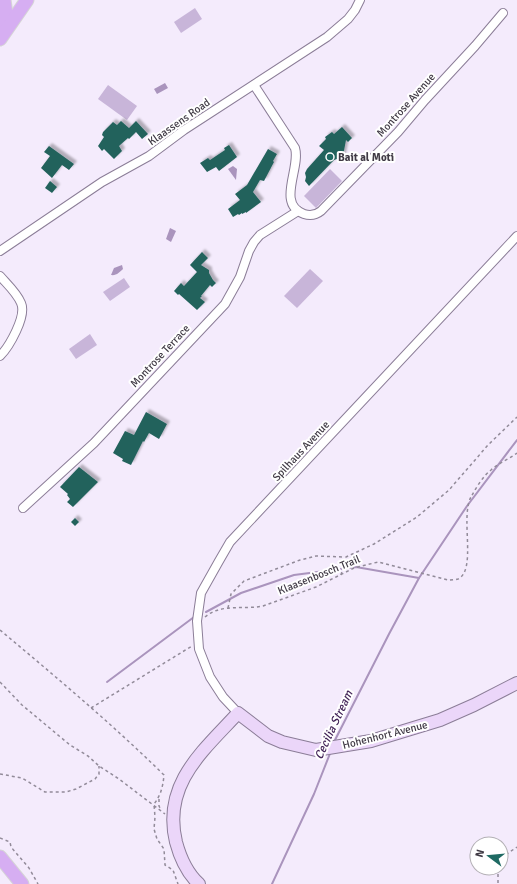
<svg xmlns="http://www.w3.org/2000/svg" width="517" height="884" viewBox="0 0 517 884" font-family="Signika,sans-serif">
	<defs>
		<filter id="shadow"><feDropShadow dx="3" dy="-3" stdDeviation="1" flood-color="#0004"/></filter>
	</defs>
	<rect width="100%" height="100%" fill="#f4ebfc"/>
	<!-- green -->
	<g fill="#c8b5d9">
		<polygon points="195,8 202,19 181,33 174,22"/>
		<polygon points="108,85 137,106 127,120 98,99"/>
		<polygon points="330,169 342,181 316,208 304,196"/>
		<polygon points="310,269 323,281 297,308 284,296"/>
		<polygon points="124,278 130,287 110,301 103,292"/>
		<polygon points="90,334 97,345 76,359 69,349"/>
	</g>
	<!-- water -->
	<g fill="#aa94bd">
		<polygon points="165,83 168,88 157,94 154,89"/>
		<polygon points="233,166 237,169 236,180 228,169"/>
		<polygon points="170,228 176,231 171,242 166,239"/>
		<path d="M122,265L123,269C120,272 116,276 111,275L114,268Z"/>
	</g>
	<g fill="none" stroke-linecap="round" stroke-linejoin="round">
		<!-- stream -->
		<g stroke="#aa94bd" stroke-width="2">
			<polyline points="206,612 241,593 294,575 356,567 419,578 467,506 517,440"/>
			<polyline points="107,682 194,617"/>
			<polyline points="334,742 389,634 419,578"/>
			<polyline points="272,884 314,794 331,751"/>
		</g>
	</g>
	<!-- building -->
	<g fill="#24625c" filter="url(#shadow)">
		<polygon points="121,121 129,128 136,121 148,134 142,139 136,132 129,139 128,138 119,146 122,151 114,159 104,149 102,151 98,146 104,137 102,135 103,132 113,122 117,125"/>
		<polygon points="342,127 352,138 348,142 346,140 343,156 340,158 334,160 309,186 305,181 306,177 305,173 307,169 324,150 319,146 326,139 325,137 332,132 334,134"/>
		<polygon points="229,145 237,157 219,171 216,167 207,172 200,163 208,158 210,160 225,150 224,148"/>
		<polygon points="49,146 74,164 69,170 62,165 52,178 41,168 50,156 44,152"/>
		<polygon points="268,149 277,154 273,161 274,162 264,181 260,180 253,192 261,202 246,213 246,212 242,214 242,213 239,215 238,214 233,217 228,209 240,200 235,194 247,185"/>
		<polygon points="50,181 57,187 52,193 45,188"/>
		<polygon points="202,252 208,258 201,265 209,270 209,273 213,280 216,283 212,287 210,285 201,296 202,296 200,298 205,302 197,310 179,294 178,295 174,291 181,283 184,286 197,272 190,265"/>
		<polygon points="146,412 167,424 159,439 149,433 144,442 143,441 131,465 122,461 123,459 113,453 125,431 134,435"/>
		<polygon points="79,467 98,482 73,507 67,502 70,499 67,495 68,494 60,487"/>
		<polygon points="75,518 79,522 75,526 71,522"/>
	</g>
	<g fill="none" stroke-linecap="round" stroke-linejoin="round">
		<!-- street casing -->
		<g stroke="#8b7d97" stroke-width="10">
			<g id="street">
				<path d="M254,85L295,148C301,168 276,204 304,214C310,216 316,215 321,211L398,132L425,100L475,46L503,13"/>
				<polyline points="0,251 102,182 149,156 184,130 327,37 348,19 355,10 360,0"/>
				<path d="M0,276C7,284 17,293 21,303C27,316 9,347 0,356"/>
				<polyline points="23,508 94,443 225,304 240,277 249,251 254,242 260,235 298,211"/>
				<polyline points="238,713 223,697 210,677 199,649 197,621 201,593 219,561 230,542 517,236"/>
			</g>
		</g>
		<!-- secondary casing -->
		<g stroke="#8b7d97" stroke-width="14">
			<path id="secondary" d="M199,884C187,873 180,857 176,842C162,784 203,751 238,713L268,736L282,742L316,750L371,741L440,720L474,705L517,683"/>
		</g>
		<!-- primary casing -->
		<g stroke="#d5d4d6" stroke-width="15">
			<g id="primary">
				<polyline points="0,27 6,14 4,0"/>
				<polyline points="0,39 27,0"/>
				<polyline points="0,857 22,884"/>
			</g>
		</g>
		<!-- path -->
		<g stroke="#928b99" stroke-width="1.5" stroke-dasharray="3 3" stroke-linecap="butt">
			<polyline points="341,575 346,557 374,544 417,517 449,490 488,445 517,417"/>
			<polyline points="228,608 231,594 244,581 300,560 316,556 345,557"/>
			<path d="M205,617C221,603 244,610 263,606L316,587L354,568L378,562L448,580C451,580 455,580 458,579C477,570 460,517 471,497C476,488 483,476 491,470C499,463 509,459 517,453"/>
			<path d="M0,630C56,677 112,724 164,775C163,786 161,795 154,804L155,817L154,829L157,839L164,849L165,865L173,870L178,884"/>
			<polyline points="0,682 22,705 70,745 88,756 99,766 119,779 165,814"/>
			<polyline points="91,708 192,646"/>
			<polyline points="0,774 22,778 45,792 66,792 76,789 95,779 99,774 99,766"/>
			<polyline points="159,799 159,806 161,810"/>
			<polyline points="0,838 10,842 11,847 29,868 38,884"/>
			<polyline points="501,858 517,847"/>
			<polyline points="498,868 498,884"/>
		</g>
		<!-- street -->
		<use href="#street" stroke="#fff" stroke-width="8"/>
		<!-- secondary -->
		<use href="#secondary" stroke="#ebd6f9" stroke-width="12"/>
		<!-- primary -->
		<use href="#primary" stroke="#d6aef2" stroke-width="13"/>
	</g>
	<!-- markers -->
	<circle fill="#1f6a63" stroke="#fff" stroke-width="1.5" cx="330" cy="157" r="4"/>
	<g text-anchor="middle" dominant-baseline="central" stroke-width="4" stroke-linejoin="round" paint-order="stroke">
		<!-- street labels -->
		<g font-size="11" fill="#403a45" stroke="#fff">
			<text transform="translate(406 105) rotate(-48)">Montrose Avenue</text>
			<text transform="translate(179 122) rotate(-35)">Klaassens Road</text>
			<text transform="translate(160 356) rotate(-47)">Montrose Terrace</text>
			<text transform="translate(301 451) rotate(-47)">Spilhaus Avenue</text>
			<text transform="translate(319 575) rotate(-22)">Klaasenbosch Trail</text>
			<text transform="translate(385 735) rotate(-14)">Hohenhort Avenue</text>
		</g>
		<!-- poi labels -->
		<g font-size="11" font-weight="bold" fill="#403a45" stroke="#fff" text-anchor="start">
			<text x="338" y="157">Bait al Moti</text>
		</g>
		<!-- water labels -->
		<g font-size="12" font-style="italic" fill="#422357" stroke="#fff">
			<text transform="translate(334 725) rotate(-65)">Cecilia Stream</text>
		</g>
	</g>
	<!-- north arrow -->
	<g transform="translate(489 856) rotate(286)"><circle r="19" fill="#ffffff" stroke="#b3b0b5"/>
	<path d="M0-3L7 15L0 10L-7 15Z" fill="#1f6a63"/>
	<text y="-6" font-size="11" font-weight="bold" text-anchor="middle" fill="#403a45">N</text>
	</g>
</svg>
